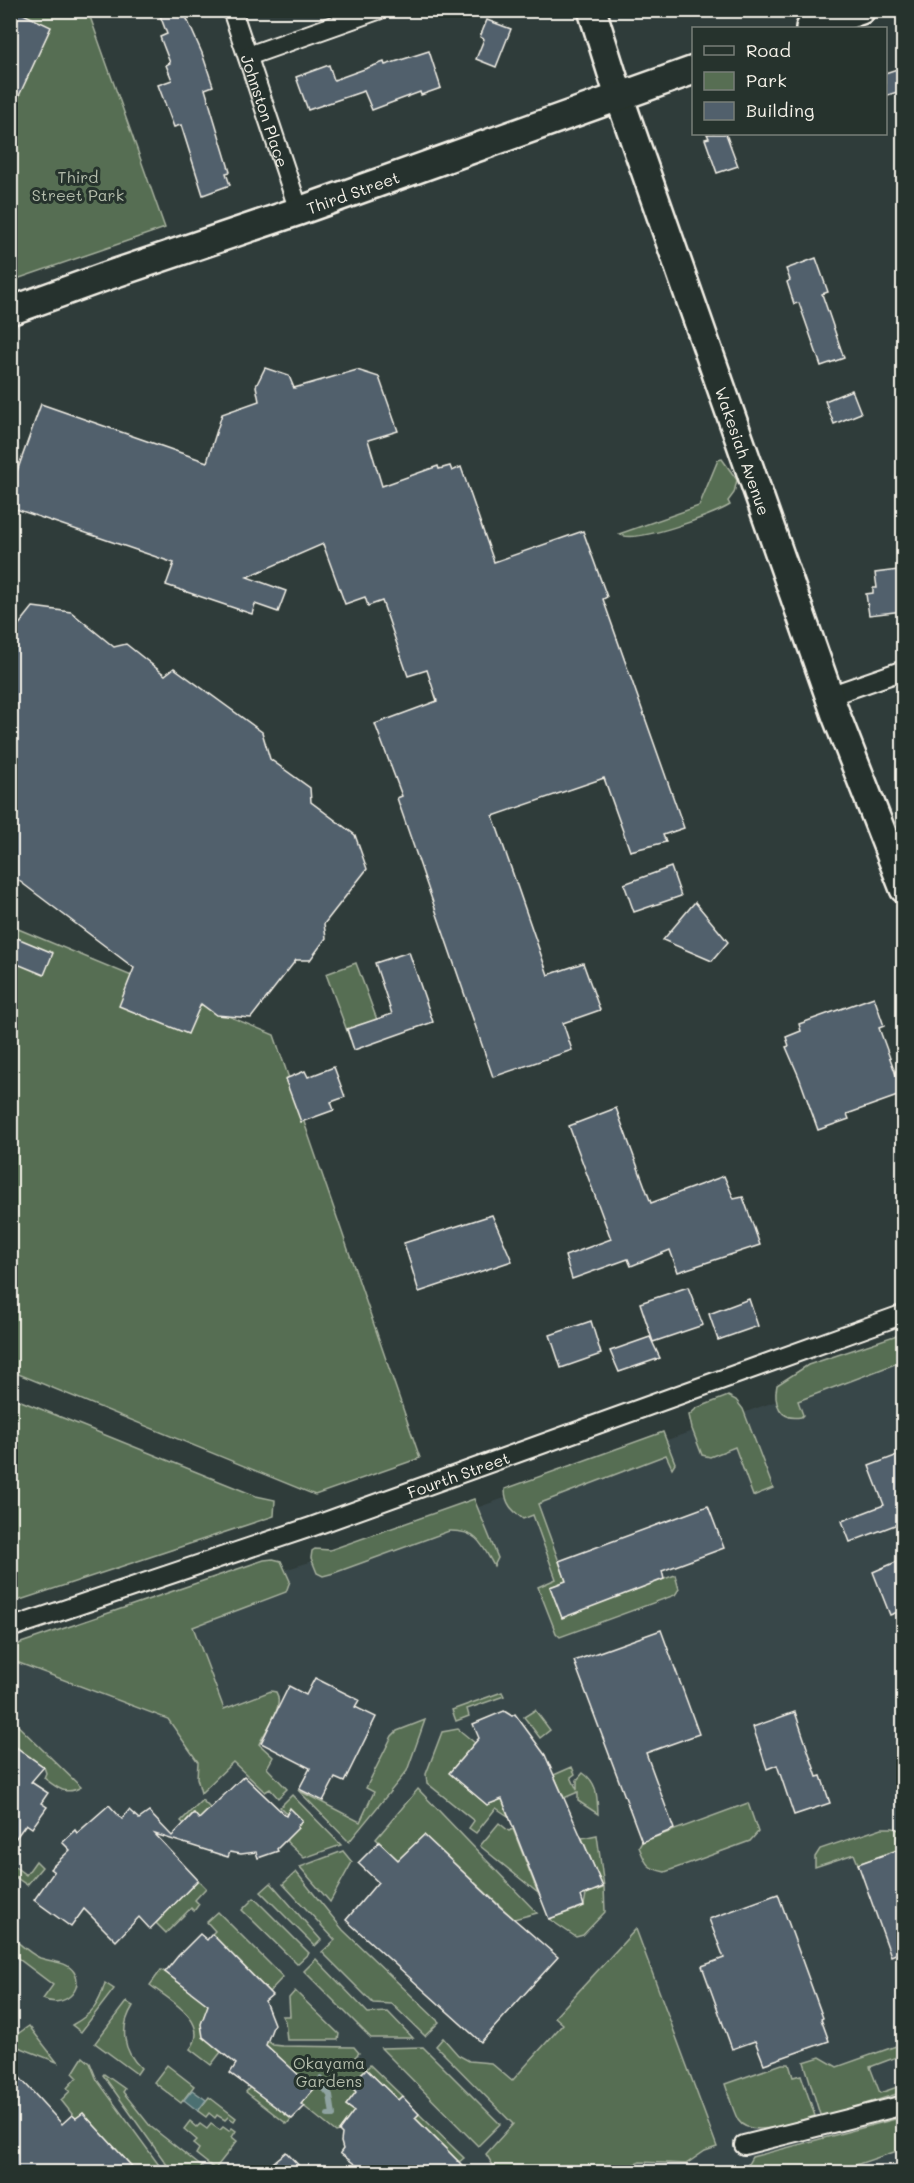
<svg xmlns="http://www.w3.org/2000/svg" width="914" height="2183" viewBox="0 0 914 2183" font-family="Mali,sans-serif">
	<rect width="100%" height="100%" fill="#2f3c3a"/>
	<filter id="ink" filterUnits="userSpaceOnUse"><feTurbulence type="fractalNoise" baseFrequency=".0167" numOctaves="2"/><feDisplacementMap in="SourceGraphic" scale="12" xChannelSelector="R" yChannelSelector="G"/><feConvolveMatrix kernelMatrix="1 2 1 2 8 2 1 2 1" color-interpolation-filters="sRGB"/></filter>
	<g filter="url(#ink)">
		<!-- built -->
		<polygon fill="#394749" points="903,1356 903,2172 11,2172 11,1657 454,1516"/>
		<!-- green -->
		<g fill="#576e53" stroke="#a6b09e" stroke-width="1.5">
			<polygon points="10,11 88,11 165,228 11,281"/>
			<path d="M722,459L737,480L734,493L728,501L730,505C714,515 634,545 619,534L699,506L718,460Z"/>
			<polygon points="11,926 274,1035 420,1458 315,1495 11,1371"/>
			<polygon points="356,963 380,1028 350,1039 326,974"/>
			<path d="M903,1333V1361L798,1401L803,1415L801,1417C780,1421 773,1403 777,1385L808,1365Z"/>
			<polygon points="728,1396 736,1400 743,1409 773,1488 753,1496 735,1447 710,1457 702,1455 692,1429 689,1415 697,1408"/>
			<polygon points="11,1397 256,1496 275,1500 274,1516 11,1603"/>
			<path d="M663,1432L675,1463L672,1468L666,1455L538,1504L566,1581L550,1587L562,1617L675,1575L679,1589L675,1595L560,1637L556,1633L538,1587L556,1579L533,1515L523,1519C512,1510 505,1504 505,1489Z"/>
			<path d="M474,1499L498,1558L494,1566C482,1544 477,1530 449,1531L334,1573L323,1576L317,1573L311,1558L312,1551L315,1549L330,1550Z"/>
			<path d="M273,1559L281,1561L290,1581L286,1592L193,1627L224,1709L271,1691L276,1692C285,1706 266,1730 259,1744L273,1757L267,1768L287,1789L278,1798L270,1789L265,1792L233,1762L201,1793L197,1778L198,1762L168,1719L11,1660L14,1647L21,1643L264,1560Z"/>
			<polygon points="502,1692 504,1696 467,1709 469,1716 456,1721 452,1710"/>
			<polygon points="535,1710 550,1730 540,1738 524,1717"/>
			<path d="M10,1718L81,1787C66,1796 57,1788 44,1778L46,1773L44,1767L11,1743Z"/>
			<polygon points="425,1720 407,1771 349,1842 298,1790 360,1822 374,1792 366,1788 392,1736 397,1731"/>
			<polygon points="458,1729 475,1743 450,1773 487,1805 502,1799 508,1816 496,1808 476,1833 469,1828 474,1821 427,1783 426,1774 442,1732"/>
			<path d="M572,1767L575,1774L571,1777L577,1790V1780L583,1773C598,1783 597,1797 598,1814L578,1801V1792L564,1798L554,1775Z"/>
			<polygon points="418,1789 537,1913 514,1919 424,1835 398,1860 376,1839"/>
			<polygon points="292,1795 341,1845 304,1858 287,1842 286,1836 302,1820 296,1814 291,1818 280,1807"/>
			<polygon points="202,1800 210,1808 199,1819 193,1813 186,1821 196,1835 181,1821"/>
			<path d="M748,1803L758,1832L750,1841L665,1872C646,1868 646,1864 639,1847L642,1842Z"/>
			<polygon points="499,1823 509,1831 513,1829 538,1893 480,1846"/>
			<polygon points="882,1828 893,1828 903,1831 903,1848 858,1864 854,1854 815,1867 815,1857 820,1849"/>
			<polygon points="597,1835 604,1887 605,1912 583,1935 576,1937 549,1919 580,1908 584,1905 586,1894 603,1888 582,1838"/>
			<polygon points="343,1851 352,1862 330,1902 300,1867"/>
			<polygon points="36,1861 42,1867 27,1885 11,1874 11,1864 26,1875"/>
			<polygon points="296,1872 343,1930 439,2022 425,2036 392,2004 373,2003 322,1952 335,1940 283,1884"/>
			<polygon points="198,1880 206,1888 195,1900 199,1904 194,1911 191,1908 166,1933 156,1923"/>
			<polygon points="271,1883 321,1940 315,1946 261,1892"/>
			<polygon points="254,1898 309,1953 297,1964 242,1910"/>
			<polygon points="218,1912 283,1977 269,1992 212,1934 215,1931 207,1922"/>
			<polygon points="636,1929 717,2147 705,2151 686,2164 640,2162 615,2172 503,2172 494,2167 486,2154 513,2124 436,2046 443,2038 458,2055 469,2061 491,2063 512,2081 563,2024 555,2017"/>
			<path d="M10,1936C19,1943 30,1954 40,1958C52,1962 67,1961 74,1972C85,1990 63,2009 43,1999L53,1985L11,1953Z"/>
			<polygon points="316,1959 368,2013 388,2012 413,2038 371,2038 304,1971"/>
			<path d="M161,1970L165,1972L216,2010L210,2018L204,2016C197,2033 208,2041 221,2052L211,2065L190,2049C212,2022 168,1999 150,1985Z"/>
			<path d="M105,1983L114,1989L81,2032L72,2025C92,2014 99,2005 105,1983Z"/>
			<polygon points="295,1991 339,2034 338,2040 287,2040 285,2021 282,2016 290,2016 289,1998"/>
			<path d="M126,2002L133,2006C119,2028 123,2051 141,2068L137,2074L95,2043Z"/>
			<polygon points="29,2026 57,2062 11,2044 11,2028 16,2035"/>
			<polygon points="266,2040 273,2045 282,2046 354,2047 359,2053 354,2058 366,2069 370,2065 402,2096 398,2100 366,2069 350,2085 358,2094 355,2097 353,2096 346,2105 354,2111 339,2131 336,2132 301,2104 313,2089 263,2042"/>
			<polygon points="899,2045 902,2055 870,2067 880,2093 903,2085 903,2092 821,2118 804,2062 820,2057 837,2067"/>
			<polygon points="423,2047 500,2124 478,2146 381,2048"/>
			<polygon points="83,2057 90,2063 97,2080 164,2172 137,2172 83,2113 76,2119 61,2100 70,2091 67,2088 77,2077 73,2073"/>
			<path d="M782,2064H789L793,2077L801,2075L815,2116C796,2121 751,2140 738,2120C732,2109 729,2095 725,2084Z"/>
			<polygon points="167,2065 194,2086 181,2103 154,2082"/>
			<polygon points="104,2074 125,2089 123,2092 150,2126 207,2171 206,2172 172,2172 103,2075"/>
			<polygon points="250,2087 291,2119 287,2124 246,2092"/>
			<polygon points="209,2097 236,2118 234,2121 228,2117 225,2120 217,2115 215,2118 209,2113 206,2117 198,2111"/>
			<polygon points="419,2114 464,2158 459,2162 415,2118"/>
			<polygon points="903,2117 903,2149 835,2172 749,2172 747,2166 752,2157"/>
			<polygon points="190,2121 197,2127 200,2124 207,2129 211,2124 220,2130 223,2127 229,2131 232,2128 236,2131 232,2137 237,2141 215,2169 196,2154 199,2149 193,2144 197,2140 184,2129"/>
		</g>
		<!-- water -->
		<polygon fill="#4c6f72" stroke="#8fa3a1" stroke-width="1.5" points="192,2090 206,2100 198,2111 184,2100"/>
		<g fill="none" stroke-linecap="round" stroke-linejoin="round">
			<!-- stream -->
			<polyline stroke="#8fa3a1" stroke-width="6" points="321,2079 323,2087 330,2095 333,2115 328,2115"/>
		</g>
		<!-- building -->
		<g fill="#51606c" stroke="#f4f1e8" stroke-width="1.5">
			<polygon points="10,10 15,10 51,27 10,115"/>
			<polygon points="158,10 183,10 202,53 213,86 205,89 230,172 226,173 230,185 203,195 181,125 174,127 158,85 172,80 166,65 170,63 160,37 167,34"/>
			<polygon points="487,20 511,29 496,67 476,59 484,39 480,37"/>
			<polygon points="429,51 441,88 421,95 420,92 372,110 364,91 308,110 296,77 329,65 334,80 384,62 385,65"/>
			<polygon points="903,67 903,90 885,96 885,73"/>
			<polygon points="707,134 726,134 738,166 717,173 705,139 709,138"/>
			<polygon points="816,258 828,292 822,294 844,358 821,366 799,303 794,304 787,282 790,280 786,269"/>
			<polygon points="265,368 289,376 294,388 357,370 379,377 398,431 368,440 382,486 438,466 439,469 450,466 452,471 461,467 494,562 583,531 607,597 603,599 684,828 663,835 666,842 630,851 604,778 493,816 548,975 583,963 600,1010 563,1023 572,1050 493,1077 397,798 402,796 375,724 437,701 427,670 408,676 382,601 368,606 365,597 345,604 323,544 247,577 286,591 278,612 255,604 252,614 166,585 174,563 10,507 10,491 41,404 207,462 222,414 259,401 256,386"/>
			<polygon points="852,390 861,413 834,424 825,401"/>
			<polygon points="898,570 900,586 903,586 903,611 869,615 866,594 873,593 873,588 877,588 875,573"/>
			<polygon points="33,607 71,612 114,647 126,644 165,675 174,668 262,732 270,759 310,788 311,802 355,835 367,869 324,924 326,938 310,960 296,960 251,1018 216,1015 201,1004 188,1034 119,1006 134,968 10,874 10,636"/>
			<polygon points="671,867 681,896 634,912 624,884"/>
			<polygon points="695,902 728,942 712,961 663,940"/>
			<polygon points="10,935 53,953 44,975 10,961"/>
			<polygon points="409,952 433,1022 354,1050 347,1029 392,1014 375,963"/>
			<polygon points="874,997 884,1026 879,1028 903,1094 847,1114 849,1119 818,1130 799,1077 786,1047 789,1046 786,1037 801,1031 799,1024"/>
			<polygon points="334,1067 345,1097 331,1102 334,1110 301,1122 285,1079 305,1071 308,1077"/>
			<polygon points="616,1108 651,1203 724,1176 734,1199 743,1197 760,1245 678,1272 670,1250 631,1266 628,1259 572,1279 565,1256 611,1239 569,1126"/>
			<polygon points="492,1215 512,1261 419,1292 404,1243"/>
			<polygon points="688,1287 703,1325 653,1342 640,1303"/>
			<polygon points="749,1299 758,1326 718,1340 709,1314"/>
			<polygon points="591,1321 601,1354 561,1368 550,1335"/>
			<polygon points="650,1337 660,1358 619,1372 610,1351"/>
			<polygon points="903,1453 903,1522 850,1542 842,1521 884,1505 869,1466"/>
			<polygon points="708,1506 724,1548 662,1571 664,1579 562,1618 550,1587 566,1581 559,1561"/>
			<polygon points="903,1559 903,1610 890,1615 873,1572"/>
			<polygon points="661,1630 699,1734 646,1753 674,1829 642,1842 574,1661"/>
			<polygon points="315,1678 359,1700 355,1707 376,1717 344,1782 335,1778 323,1801 299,1789 310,1768 261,1743 289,1686 306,1695"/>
			<polygon points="504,1711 512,1716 515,1714 545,1755 603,1887 581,1896 584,1906 549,1919 502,1799 487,1805 449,1773 479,1738 473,1724"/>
			<polygon points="795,1712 817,1777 821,1776 830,1803 794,1815 777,1765 767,1769 753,1727"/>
			<polygon points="10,1743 44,1767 31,1782 48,1793 41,1803 47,1807 32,1828 26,1824 10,1846"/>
			<polygon points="244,1776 286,1816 290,1808 302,1820 297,1827 298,1828 277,1849 278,1851 258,1858 256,1852 241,1854 230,1852 228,1857 155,1834 198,1880 150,1929 139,1917 116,1941 84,1909 71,1927 34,1900 54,1872 50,1869 70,1850 62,1842 75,1830 77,1833 109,1805 122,1819 129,1810 139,1819 149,1812 172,1836 194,1813 199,1819"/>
			<polygon points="424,1835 499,1906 558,1957 481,2042 346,1920 378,1882 358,1863 379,1842 398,1860"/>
			<polygon points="903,1848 903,1951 891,1956 858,1864"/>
			<polygon points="778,1894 823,2018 821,2019 829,2041 764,2064 755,2041 732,2049 702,1966 724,1958 709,1919"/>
			<polygon points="200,1934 207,1940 212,1934 272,1995 265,2001 274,2024 266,2045 314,2089 301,2104 305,2106 292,2119 230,2073 236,2064 203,2037 201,2024 208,2005 165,1972 178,1956"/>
			<polygon points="10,2067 62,2124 72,2115 76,2118 83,2113 137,2172 10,2172"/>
			<polygon points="366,2069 398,2100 402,2096 419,2114 415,2118 462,2165 455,2172 365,2172 340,2153 343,2149 341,2142 342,2134 339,2131 354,2111 346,2105 356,2092 350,2085"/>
			<polygon points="286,2152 305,2172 262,2172"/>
		</g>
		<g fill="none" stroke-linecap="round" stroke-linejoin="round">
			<!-- street casing -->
			<g stroke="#f4f1e8" stroke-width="22">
				<g id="street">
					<path id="s1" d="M232,10L299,211"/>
					<polyline points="248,56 378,10"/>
					<polyline points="829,696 904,670"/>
					<path id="s2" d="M10,1628L311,1527L904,1314"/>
					<polyline points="744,2145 904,2105"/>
				</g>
			</g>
			<!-- secondary casing -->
			<g stroke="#f4f1e8" stroke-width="32">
				<g id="secondary">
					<path id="s3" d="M592,10L619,96L836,715L904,889"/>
					<polyline points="810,28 861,10"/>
					<path id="s4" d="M10,311L107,276L299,211L694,70"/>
				</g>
			</g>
			<!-- street -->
			<use href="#street" stroke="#26332d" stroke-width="18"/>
			<!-- secondary -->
			<use href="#secondary" stroke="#26332d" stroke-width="27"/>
		</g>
	</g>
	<g text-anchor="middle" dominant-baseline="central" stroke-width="6" stroke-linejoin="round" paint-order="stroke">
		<!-- street labels -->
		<g font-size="16" fill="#f4f1e8" stroke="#26332d">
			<text stroke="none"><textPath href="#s1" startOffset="106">Johnston Place</textPath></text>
			<text stroke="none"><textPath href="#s4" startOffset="363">Third Street</textPath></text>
			<text stroke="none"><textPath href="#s3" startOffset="466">Wakesiah Avenue</textPath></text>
			<text stroke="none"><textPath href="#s2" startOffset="474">Fourth Street</textPath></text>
		</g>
		<!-- park labels -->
		<g font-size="16" fill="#b5bdac" stroke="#26332d">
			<text x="78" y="176">Third<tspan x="78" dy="18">Street Park</tspan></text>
			<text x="329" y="2062">Okayama<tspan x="329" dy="18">Gardens</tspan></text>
		</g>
	</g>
	<!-- margin -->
	<rect width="914" height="2183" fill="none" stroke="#26332d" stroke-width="36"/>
	<rect x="18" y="18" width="878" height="2147" fill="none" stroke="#f4f1e8" stroke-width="2" filter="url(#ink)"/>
	<!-- legend -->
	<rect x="692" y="27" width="195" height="108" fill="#26332d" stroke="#787f78" stroke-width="1.5"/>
	<rect x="704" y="46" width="30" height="9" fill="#26332d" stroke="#787f78" stroke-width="1.5"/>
	<text x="746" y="57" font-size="18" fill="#f4f1e8">Road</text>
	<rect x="704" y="72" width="30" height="18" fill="#576e53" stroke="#787f78" stroke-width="1.5"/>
	<text x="746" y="87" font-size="18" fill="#f4f1e8">Park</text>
	<rect x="704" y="102" width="30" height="18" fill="#51606c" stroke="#787f78" stroke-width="1.5"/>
	<text x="746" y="117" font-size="18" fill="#f4f1e8">Building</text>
</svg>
